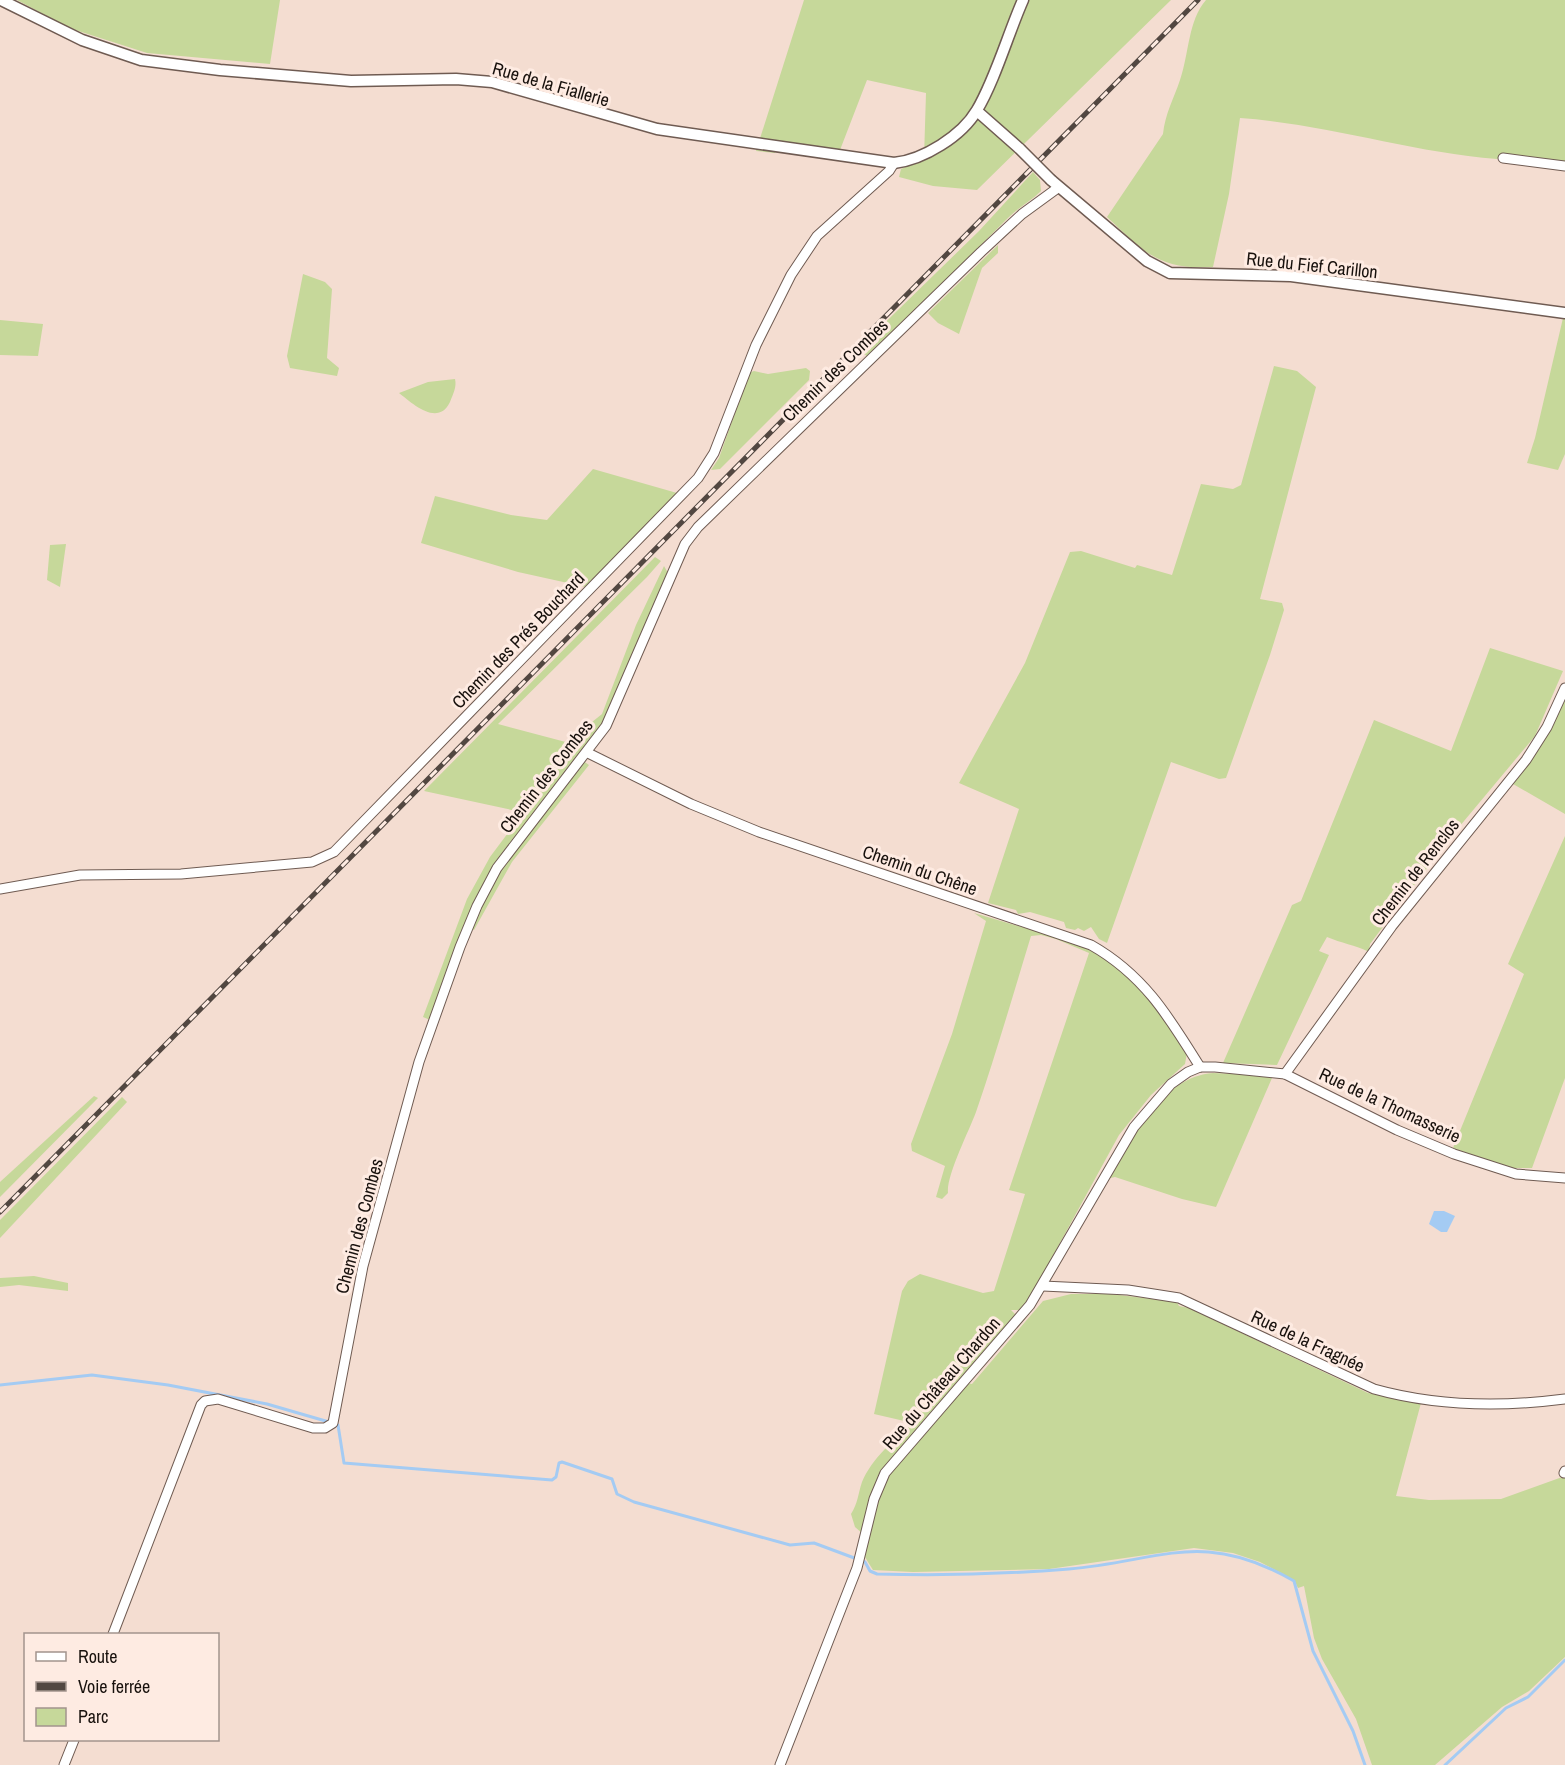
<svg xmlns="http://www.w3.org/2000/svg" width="1565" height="1765" viewBox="0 0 1565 1765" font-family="'Archivo Narrow',sans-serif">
	<rect width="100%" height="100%" fill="#f4ddd1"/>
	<!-- green -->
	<g fill="#c6d89a">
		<polygon points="17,0 280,0 270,64 147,53 69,28"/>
		<polygon points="804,0 1171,0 977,190 933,186 899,177 901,169 924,158 926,93 867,80 840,150 776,143 775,153 756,151"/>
		<path d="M1206,0H1565V164L1503,156L1497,159C1410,152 1327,124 1240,118L1229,194L1213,267C1159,270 1145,253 1107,217L1163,134C1165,114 1174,98 1180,80C1189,55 1188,20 1206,0Z"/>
		<path d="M1033,172L1040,180L1041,191C1031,201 1019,207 1009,217C962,264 915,311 868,357L858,349L979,231Z"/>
		<polygon points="998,245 998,253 982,268 959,334 938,323 928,313"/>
		<polygon points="303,274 325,282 332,289 327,358 339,368 337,376 290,368 287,356"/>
		<polygon points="1563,318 1565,318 1565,454 1558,470 1527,463 1535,438"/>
		<polygon points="0,320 43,324 38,356 0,355"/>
		<polygon points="1274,366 1297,371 1316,387 1260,599 1282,603 1284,610 1270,655 1226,778 1219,779 1171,762 1107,943 1099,939 1091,927 1084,931 1078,928 1075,930 1066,928 1064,922 1030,912 1018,914 1016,910 988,903 1019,809 959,783 1025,663 1070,552 1081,551 1135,568 1137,565 1172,575 1201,484 1233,489 1241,485"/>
		<polygon points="806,368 810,371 809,380 720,469 711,470 719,458 749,373 754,371 768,374"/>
		<path d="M455,379C457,387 453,394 450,402C438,427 413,404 399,393L428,382Z"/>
		<polygon points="593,469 677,493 586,587 518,572 421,543 435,496 511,515 547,520"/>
		<polygon points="66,544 60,587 47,580 50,545"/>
		<polygon points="655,557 661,561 647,577 498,724 577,745 587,726 602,714 636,625 664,566 668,573 608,718 579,758 589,765 512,862 474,930 465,927 430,1020 423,1017 467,899 490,857 520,817 521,812 424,791"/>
		<path d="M1490,648L1563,671L1535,736L1449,839L1370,944L1369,952C1355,945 1341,943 1327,937L1319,951L1329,955L1277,1065L1223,1063L1292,905L1301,901L1374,720L1451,751Z"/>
		<polygon points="1565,696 1565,814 1513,784 1541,744"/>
		<polygon points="1565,836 1565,1078 1532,1168 1508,1168 1453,1148 1524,974 1508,964"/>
		<path d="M974,913L1076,943L1098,953L1140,985L1187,1053L1185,1064L1151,1095L1119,1135L1026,1305L1022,1310H1011L1016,1315L881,1472L863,1534L855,1527L851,1514C858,1503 858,1494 862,1482C871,1460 895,1438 913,1423L874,1414L902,1291L908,1281L920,1274L983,1293L994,1291L1025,1194L1009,1190L1089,953L1056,939L1041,935L1031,936C1013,995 996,1054 976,1112C969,1131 946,1176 948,1193L942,1199L936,1197L945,1166L912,1151L911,1144L952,1034L986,921Z"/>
		<path d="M1213,1073L1257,1075L1272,1078L1216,1207L1182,1199L1115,1177L1106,1179C1130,1140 1163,1076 1213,1073Z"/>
		<polygon points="94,1096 98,1098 0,1197 0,1182"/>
		<polygon points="122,1097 127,1102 0,1238 0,1220"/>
		<polygon points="34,1276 68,1283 68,1291 19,1285 0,1287 0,1278"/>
		<polygon points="1071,1294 1111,1294 1177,1302 1179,1306 1189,1308 1368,1393 1421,1403 1396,1496 1429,1500 1501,1499 1565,1476 1565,1657 1529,1691 1502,1707 1435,1765 1372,1765 1356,1719 1322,1659 1314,1638 1304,1586 1298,1588 1294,1580 1260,1562 1233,1553 1194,1548 1049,1569 913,1572 873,1570 863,1554 881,1491 891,1471 967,1383 972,1384 1043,1301"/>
	</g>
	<!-- water -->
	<polygon fill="#a4cbf3" points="1434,1211 1444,1211 1455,1216 1447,1232 1441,1232 1429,1224"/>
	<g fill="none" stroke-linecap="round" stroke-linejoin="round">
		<!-- stream -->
		<g stroke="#a4cbf3" stroke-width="3">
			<polyline points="0,1385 92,1375 168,1385 267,1404 329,1422"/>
			<path d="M338,1425L344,1463L552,1480L556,1477L559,1463L562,1462L612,1479L617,1494L634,1502L790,1545L814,1543L865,1562L870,1571L877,1574C940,1576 1006,1574 1069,1569C1162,1561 1202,1528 1294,1581L1313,1651L1353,1731L1365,1765"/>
			<polyline points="1445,1765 1506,1708 1528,1697 1565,1660"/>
		</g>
		<!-- minor casing -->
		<g stroke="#6f5b52" stroke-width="11">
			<g id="minor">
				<polyline points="1503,158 1565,166"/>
				<path d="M588,753L691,804L759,832L1091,945C1144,975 1169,1017 1200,1067"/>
				<polyline points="0,889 80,875 181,874 312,862 334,852 698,478 714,453 756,345 791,275 817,236 889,171 894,163"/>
				<polyline points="1285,1074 1392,926 1526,760 1547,727 1565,688"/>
				<path d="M1043,1286L1128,1290L1179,1298L1374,1389C1435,1406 1503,1407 1565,1399"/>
				<polyline points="1564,1473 1565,1471"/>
				<polyline points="113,1634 201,1405 205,1401 218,1399 313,1428 325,1428 333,1423 363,1266 419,1062 460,947 477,906 497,868 606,726 685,544 698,527 981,252 1022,214 1059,187"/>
				<polyline points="64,1765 74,1740"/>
				<polyline points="780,1765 857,1568 874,1499 885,1473 1030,1305 1134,1127 1171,1084 1188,1072 1200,1067 1215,1067 1285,1074 1397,1130 1454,1154 1516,1174 1565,1178"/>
			</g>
		</g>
		<!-- tertiary casing -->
		<g stroke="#6f5b52" stroke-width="13">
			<g id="tertiary">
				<path d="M1,0L82,40L141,60L220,70L351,81L456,79L492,82L657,129L894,163C923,160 962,136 977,110C995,80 1008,34 1023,0"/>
				<polyline points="977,111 1020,149"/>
				<polyline points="1051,180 1147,261 1170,273 1291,276 1565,313"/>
			</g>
		</g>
		<!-- minor -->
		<use href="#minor" stroke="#fff" stroke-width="9"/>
		<!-- tertiary -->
		<use href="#tertiary" stroke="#fff" stroke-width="10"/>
		<!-- rail casing -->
		<g stroke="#524741" stroke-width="5">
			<polyline id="rail" points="0,1212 1198,0"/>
		</g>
		<!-- rail -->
		<use href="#rail" stroke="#feebe2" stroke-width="3" stroke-dasharray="9" stroke-linecap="butt"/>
		<!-- tertiary-bridge casing -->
		<g stroke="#6f5b52" stroke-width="13" stroke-linecap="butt">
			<polyline id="tertiary-bridge" points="1020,149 1051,180"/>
		</g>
		<!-- tertiary-bridge -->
		<use href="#tertiary-bridge" stroke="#fff" stroke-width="10"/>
	</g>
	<g text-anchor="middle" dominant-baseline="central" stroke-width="6" stroke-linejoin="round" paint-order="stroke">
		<!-- street labels -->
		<g font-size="18" fill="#18110d" stroke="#feebe2">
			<text transform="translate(551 84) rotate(16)">Rue de la Fiallerie</text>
			<text transform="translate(1312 265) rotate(6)">Rue du Fief Carillon</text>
			<text transform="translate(835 370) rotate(-44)">Chemin des Combes</text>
			<text transform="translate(518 640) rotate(-46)">Chemin des Prés Bouchard</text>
			<text transform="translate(546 776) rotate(-52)">Chemin des Combes</text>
			<text transform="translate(920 870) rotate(19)">Chemin du Chêne</text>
			<text transform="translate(1415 872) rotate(-52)">Chemin de Renclos</text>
			<text transform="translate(1390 1105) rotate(25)">Rue de la Thomasserie</text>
			<text transform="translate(359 1226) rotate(-75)">Chemin des Combes</text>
			<text transform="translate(1308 1341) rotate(25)">Rue de la Fragnée</text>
			<text transform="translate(941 1383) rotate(-49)">Rue du Château Chardon</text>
		</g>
	</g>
	<!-- legend -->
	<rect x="24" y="1633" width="195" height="108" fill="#feebe2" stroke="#a2948d" stroke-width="1.5"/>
	<rect x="36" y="1652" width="30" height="9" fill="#ffffff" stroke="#a2948d" stroke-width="1.5"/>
	<text x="78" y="1663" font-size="18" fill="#18110d">Route</text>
	<rect x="36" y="1682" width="30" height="9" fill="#524741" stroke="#a2948d" stroke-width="1.5"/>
	<text x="78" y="1693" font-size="18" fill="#18110d">Voie ferrée</text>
	<rect x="36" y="1708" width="30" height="18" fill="#c6d89a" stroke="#a2948d" stroke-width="1.5"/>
	<text x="78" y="1723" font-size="18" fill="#18110d">Parc</text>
</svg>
